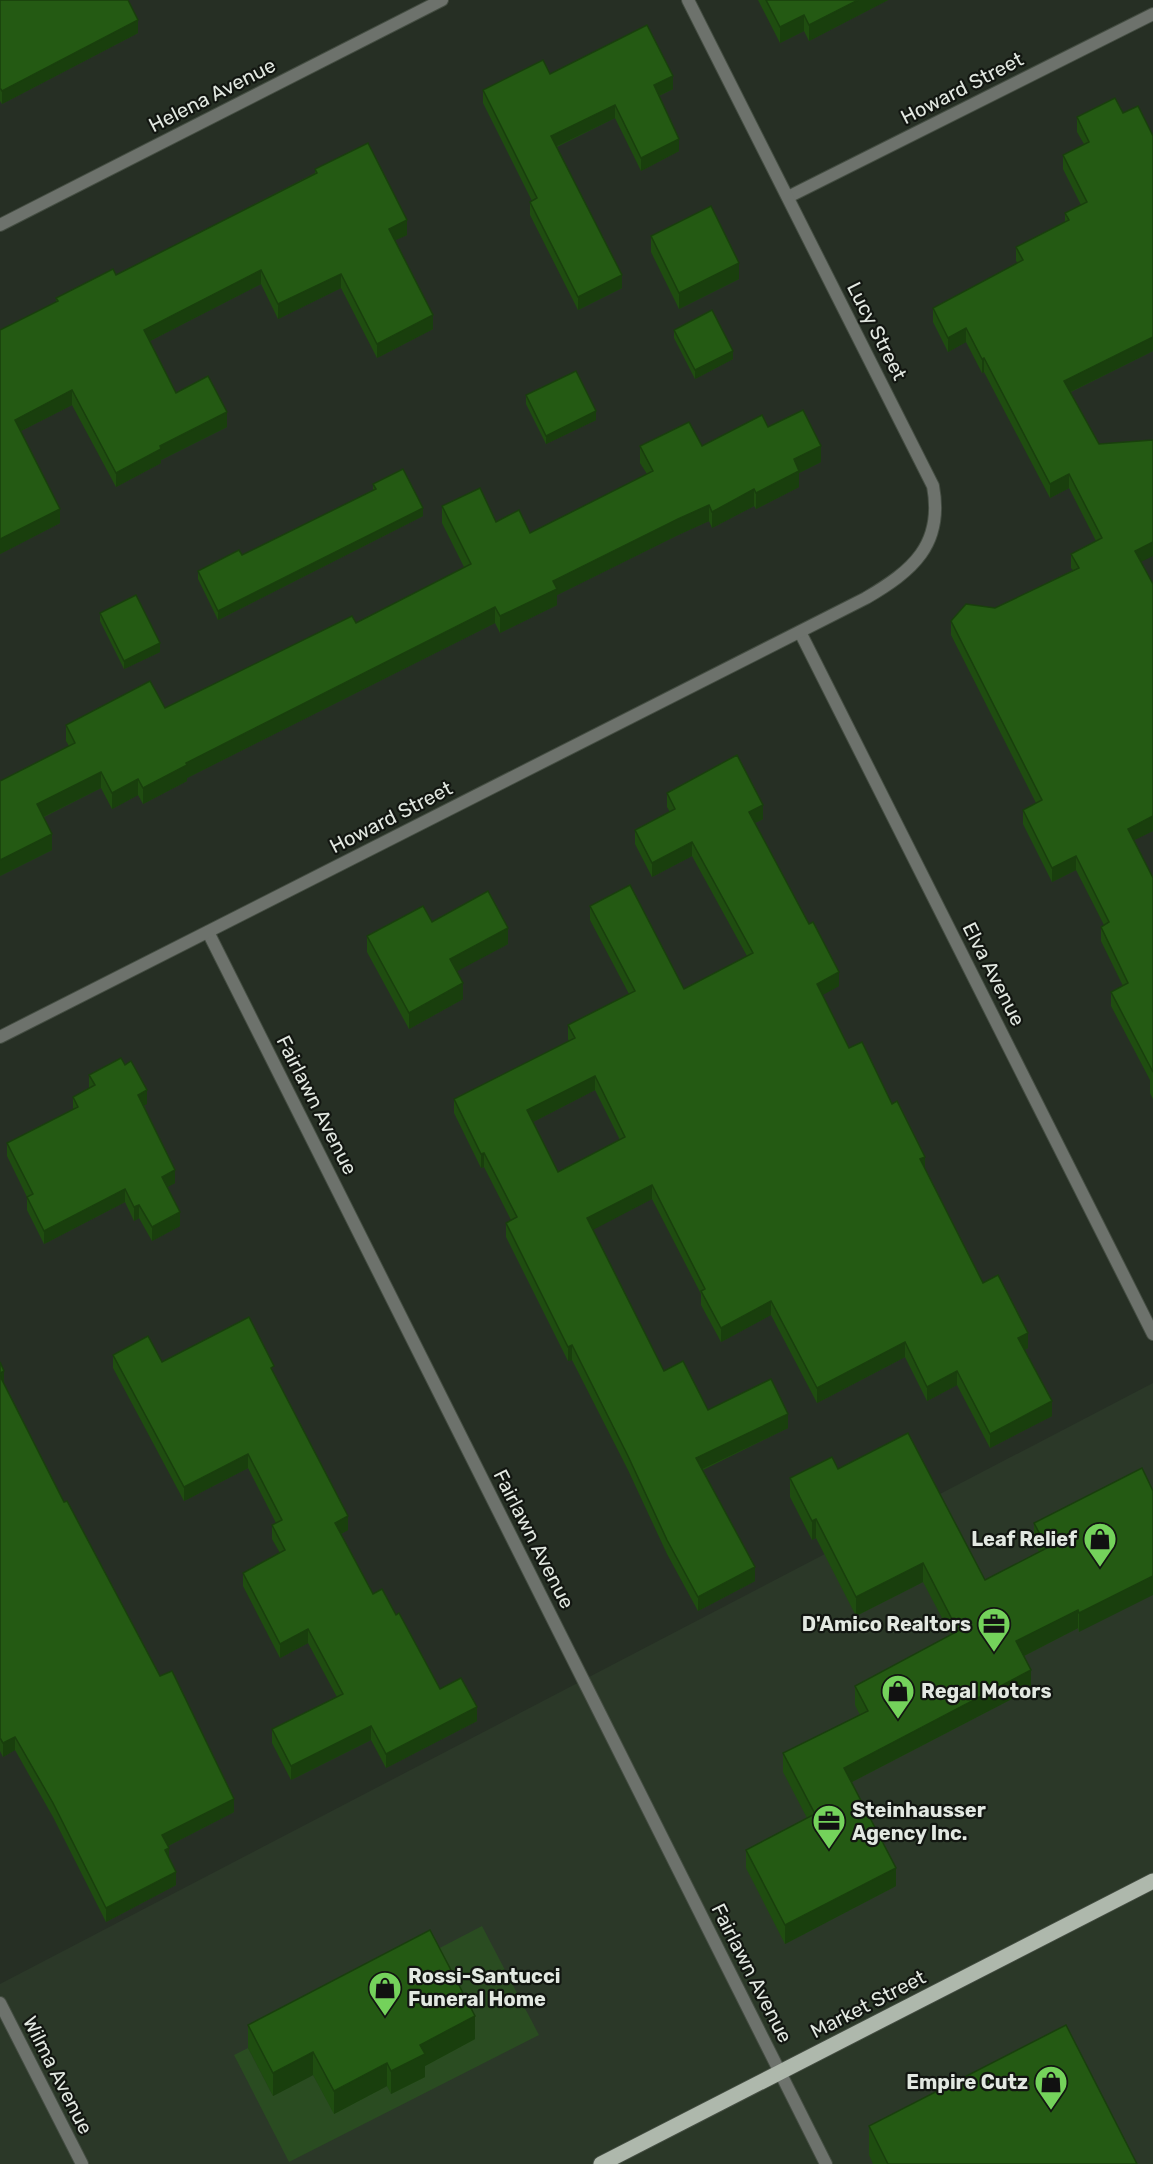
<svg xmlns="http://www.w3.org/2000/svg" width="1153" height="2164" viewBox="0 0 1153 2164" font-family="Rubik,sans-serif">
	<rect width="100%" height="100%" fill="#262f24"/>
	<!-- built -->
	<polygon fill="#2b3828" points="1153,1383 1153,2164 0,2164 0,1984"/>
	<!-- green -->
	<polygon fill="#2a4c21" points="482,1926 539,2035 289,2162 234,2055 248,2048 273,2096 313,2075 334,2113 387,2086 391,2094 420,2068 430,1953"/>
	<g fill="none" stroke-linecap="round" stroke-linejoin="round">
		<!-- minor casing -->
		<g stroke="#444d42" stroke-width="14">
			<g id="minor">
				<polyline points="788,197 1153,14"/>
				<polyline points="0,225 442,0"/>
				<polyline points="800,632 1153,1334"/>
				<polyline points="208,932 826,2164"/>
				<path d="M0,1037L866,598C912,571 944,545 933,486L688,0"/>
				<polyline points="0,2003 82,2164"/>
			</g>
		</g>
		<!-- primary casing -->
		<g stroke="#444d42" stroke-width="17">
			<polyline id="primary" points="601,2164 1153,1881"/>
		</g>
		<!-- minor -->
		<use href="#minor" stroke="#6d726c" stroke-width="12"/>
		<!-- primary -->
		<use href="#primary" stroke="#aeb8ac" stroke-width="15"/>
	</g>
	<!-- wall -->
	<g fill="#1f4d10" fill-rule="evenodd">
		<polygon points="0,0 138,33 2,104 0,101"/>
		<polygon points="758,0 888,0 809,41 804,31 780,43"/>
		<polygon points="550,74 673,89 659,96 679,151 641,171 615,118 557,147 622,288 578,310 530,215 530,202 532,201 483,103 483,90"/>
		<polygon points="1123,113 1153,136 1153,351 1071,392 1141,562 1153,584 1153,831 1134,840 1153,878 1153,1099 1150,1093 1150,1080 1111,1006 1111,992 1123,986 1101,941 1101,927 1104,925 1076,870 1052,882 1023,824 1023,810 1036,803 951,635 951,621 995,608 1073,570 1071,568 1071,554 1096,541 1069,488 1050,498 984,372 982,373 966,342 948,352 933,322 933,308 1018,263 1016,261 1016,247 1065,222 1065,213 1081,205 1063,169 1063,155 1084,144 1077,132 1077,117"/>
		<polygon points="315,169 407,235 395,240 433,329 377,358 341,288 278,319 261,284 150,341 176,393 227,427 161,460 161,463 116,487 72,405 21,431 60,523 0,554 0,330 56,302 56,298 116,275 315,173"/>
		<polygon points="651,236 739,279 679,309 651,252"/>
		<polygon points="674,330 733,359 695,379 674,338"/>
		<polygon points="526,395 596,420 546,444 526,404"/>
		<polygon points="768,427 821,462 799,473 799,487 756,509 754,506 712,528 709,521 678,535 557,595 557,605 500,633 495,623 187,778 187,781 143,804 138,795 112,809 101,788 44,817 52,850 0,876 69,746 66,741 66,725 165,708 356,623 464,567 442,523 442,506 496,522 530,533 647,474 640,463 640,446 702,446"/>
		<polygon points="373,484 423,516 218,620 198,579 198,571 242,555 373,490"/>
		<polygon points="100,613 160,652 124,669 100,621"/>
		<path d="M667,793L763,819L755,823L839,986L822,995L849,1048L892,1104L983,1283L1028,1348L1024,1350L1052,1416L990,1448L957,1385L927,1401L905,1357L817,1403L771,1315L721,1342L701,1305V1294L652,1199L592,1230L664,1371L708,1410L788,1428L703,1470L755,1581L698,1611L667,1554L628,1470L572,1360L568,1361L506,1237V1223L511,1220L484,1167L481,1168L454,1113V1099L569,1041L568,1039V1025L629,994L590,920V906L684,989L747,956L692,856L652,877L635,844V830L670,812L667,807ZM595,1090L620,1140L558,1172L533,1122Z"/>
		<polygon points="432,922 508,944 457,971 463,999 409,1029 367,952 367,936"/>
		<polygon points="89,1075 147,1104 144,1105 175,1183 167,1187 180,1226 152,1241 139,1218 134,1221 125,1202 44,1244 27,1210 27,1197 7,1156 7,1143 73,1109 73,1097 89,1088"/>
		<polygon points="113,1355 162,1362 274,1374 348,1530 341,1534 373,1594 396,1615 440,1689 477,1721 386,1768 371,1740 291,1780 272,1743 272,1729 337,1697 308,1643 280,1658 243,1586 243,1573 280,1553 272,1539 272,1525 276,1523 248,1468 184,1501 113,1368"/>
		<polygon points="0,1362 4,1384 64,1502 234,1812 168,1846 169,1859 176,1885 106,1922 53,1817 15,1750 3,1757 0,1751"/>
		<polygon points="1142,1468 1079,1632 1078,1628 1024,1656 1031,1689 852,1782 896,1886 785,1944 746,1868 746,1850 807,1818 783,1772 783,1753 860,1715 855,1705 855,1686 951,1635 923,1582 856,1616 816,1538 812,1540 790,1497 790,1478 838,1469 985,1580 1039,1552 1034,1542 1034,1523"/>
		<polygon points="248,2025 475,2039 425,2066 425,2077 391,2094 387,2086 334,2114 313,2075 273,2096 248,2048"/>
		<polygon points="869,2126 1137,2164 873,2164 869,2155"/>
	</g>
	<!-- shaded-wall -->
	<g fill="#193f0d">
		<polygon points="858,0 888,0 809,41 809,25"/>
		<polygon points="804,15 804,31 780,43 780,27"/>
		<polygon points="138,20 138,33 2,104 2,91"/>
		<polygon points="673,76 673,89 654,98 654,85"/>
		<polygon points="615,105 615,118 551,149 551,136"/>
		<polygon points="679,139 679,151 641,171 641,158"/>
		<polygon points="407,220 407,235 389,243 389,229"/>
		<polygon points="739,263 739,279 679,309 679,293"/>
		<polygon points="261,270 261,284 144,344 144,330"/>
		<polygon points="341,274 341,288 278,319 278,304"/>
		<polygon points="622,275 622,288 578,310 578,297"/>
		<polygon points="433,315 433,329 377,358 377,344"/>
		<polygon points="966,328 966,342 948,352 948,338"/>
		<polygon points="1153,337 1153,351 1064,395 1064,381"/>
		<polygon points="733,351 733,359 695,379 695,370"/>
		<polygon points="984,358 984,372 982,373 982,359"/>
		<polygon points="72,390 72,405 15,434 15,420"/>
		<polygon points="596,411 596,420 546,444 546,436"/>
		<polygon points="227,412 227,427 161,460 161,463 116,487 116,473 160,446"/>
		<polygon points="821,446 821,462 799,473 799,487 756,509 756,493 794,459"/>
		<polygon points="1069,474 1069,488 1050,498 1050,484"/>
		<polygon points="754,489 754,506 712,528 712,512"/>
		<polygon points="709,505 709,521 678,535 557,595 557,605 500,633 500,616 553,581 678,519"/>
		<polygon points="423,508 423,516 218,620 218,611"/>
		<polygon points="60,509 60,523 0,554 0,539"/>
		<polygon points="1153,542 1153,556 1135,565 1135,551"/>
		<polygon points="495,607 495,623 187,778 187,781 143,804 143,788 186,763"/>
		<polygon points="160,643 160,652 124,669 124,661"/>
		<polygon points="101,772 101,788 37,820 37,804"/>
		<polygon points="138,779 138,795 112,809 112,793"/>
		<polygon points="763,805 763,819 749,826 749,812"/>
		<polygon points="1153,816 1153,831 1128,843 1128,829"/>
		<polygon points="52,834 52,850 0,876 0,860"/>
		<polygon points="692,842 692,856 652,877 652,863"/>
		<polygon points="1076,856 1076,870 1052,882 1052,868"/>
		<polygon points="508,928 508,944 450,975 450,959"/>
		<polygon points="839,972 839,986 817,998 817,984"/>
		<polygon points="463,983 463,999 409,1029 409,1013"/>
		<polygon points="595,1076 595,1090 527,1125 527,1110"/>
		<polygon points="147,1090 147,1104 138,1108 138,1095"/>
		<polygon points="484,1153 484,1167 481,1168 481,1154"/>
		<polygon points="925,1157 925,1171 920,1159"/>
		<polygon points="175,1170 175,1183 162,1190 162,1177"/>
		<polygon points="652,1185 652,1199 587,1233 587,1218"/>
		<polygon points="125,1189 125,1202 44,1244 44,1231"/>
		<polygon points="139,1205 139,1218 134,1221 134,1207"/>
		<polygon points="180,1212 180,1226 152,1241 152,1227"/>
		<polygon points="771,1301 771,1315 721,1342 721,1328"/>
		<polygon points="1028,1333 1028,1348 1018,1353 1018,1338"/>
		<polygon points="905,1342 905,1357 817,1403 817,1388"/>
		<polygon points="572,1345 572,1360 568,1361 568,1347"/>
		<polygon points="4,1371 4,1384 0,1386 0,1373"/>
		<polygon points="957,1371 957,1385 927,1401 927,1387"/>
		<polygon points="1052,1401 1052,1416 990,1448 990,1434"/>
		<polygon points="788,1414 788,1428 696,1472 696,1458"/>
		<polygon points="248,1454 248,1468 184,1501 184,1487"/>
		<polygon points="348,1516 348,1530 335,1537 335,1523"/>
		<polygon points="816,1519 816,1538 812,1540 812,1521"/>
		<polygon points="923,1563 923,1582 856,1616 856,1597"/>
		<polygon points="755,1567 755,1581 698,1611 698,1597"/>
		<polygon points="1153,1576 1153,1595 1079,1632 1079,1613"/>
		<polygon points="1078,1610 1078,1628 1016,1660 1016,1641"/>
		<polygon points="308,1629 308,1643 280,1658 280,1644"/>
		<polygon points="1031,1670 1031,1689 844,1786 844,1768"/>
		<polygon points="477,1707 477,1721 386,1768 386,1754"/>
		<polygon points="371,1726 371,1740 291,1780 291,1766"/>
		<polygon points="15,1737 15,1750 3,1757 3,1743"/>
		<polygon points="234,1799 234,1812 162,1849 162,1835"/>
		<polygon points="169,1848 169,1862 165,1850"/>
		<polygon points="896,1868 896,1886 785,1944 785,1925"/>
		<polygon points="176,1872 176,1885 106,1922 106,1908"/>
		<polygon points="475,2016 475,2039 425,2066 425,2077 391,2094 391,2071 420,2045"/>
		<polygon points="313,2052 313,2075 273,2096 273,2073"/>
		<polygon points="387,2063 387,2086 334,2114 334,2091"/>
	</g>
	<!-- building -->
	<g fill="#245a13" stroke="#193f0d" stroke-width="1.5" fill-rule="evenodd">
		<polygon points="0,0 128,0 138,20 2,91 0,88"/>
		<polygon points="766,0 858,0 809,25 804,15 780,27"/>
		<polygon points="647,25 673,76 654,85 679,139 641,158 615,105 551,136 622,275 578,297 530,202 537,198 483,90 543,60 550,74"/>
		<polygon points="1115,98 1123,113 1138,106 1153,136 1153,337 1064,381 1099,444 1153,440 1153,542 1135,551 1153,584 1153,816 1128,829 1153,878 1153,1072 1111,992 1128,983 1101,927 1109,922 1076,856 1052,868 1023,810 1042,800 951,621 966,604 995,608 1079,568 1071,554 1102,538 1069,474 1050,484 984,358 982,359 966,328 948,338 933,308 1023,260 1016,247 1069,220 1065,213 1087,202 1063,155 1089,142 1077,117"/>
		<polygon points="368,143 407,220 389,229 433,315 377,344 341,274 278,304 261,270 144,330 176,393 208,376 227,412 160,446 161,449 116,473 72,390 15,420 60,509 0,539 0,330 58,301 56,298 113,269 116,275 317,173 315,169"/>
		<polygon points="711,206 739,263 679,293 651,236"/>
		<polygon points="712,310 733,351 695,370 674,330"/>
		<polygon points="576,371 596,411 546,436 526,395"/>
		<polygon points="803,410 821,446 794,459 799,471 756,493 754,489 712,512 709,505 678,519 553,581 557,589 500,616 495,607 186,763 187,765 143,788 138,779 112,793 101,772 37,804 52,834 0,860 0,781 75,743 66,725 150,681 165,708 352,616 356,623 471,564 442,506 480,488 496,522 519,510 530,533 653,471 640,446 689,422 702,446 762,415 768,427"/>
		<polygon points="403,469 423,508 218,611 198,571 239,550 242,555 376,489 373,484"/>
		<polygon points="136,595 160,643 124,661 100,613"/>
		<path d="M737,755L763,805L749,812L809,924L813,922L839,972L817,984L849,1048L862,1042L892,1104L897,1101L925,1157L920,1159L983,1283L998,1275L1028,1333L1018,1338L1052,1401L990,1434L957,1371L927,1387L905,1342L817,1388L771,1301L721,1328L701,1291L705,1289L652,1185L587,1218L664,1371L683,1361L708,1410L771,1379L788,1414L696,1458L755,1567L698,1597L667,1540L628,1456L572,1345L568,1347L506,1223L517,1217L484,1153L481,1154L454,1099L575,1038L568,1025L635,991L590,906L630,885L684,989L753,953L692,842L652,863L635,830L675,809L667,793ZM595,1076L625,1137L558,1172L527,1110Z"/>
		<polygon points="488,891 508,928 450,959 463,983 409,1013 367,936 423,906 432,922"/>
		<polygon points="121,1058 125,1065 131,1061 147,1090 138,1095 175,1170 162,1177 180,1212 152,1227 139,1205 134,1207 125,1189 44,1231 27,1197 33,1194 7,1143 78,1107 73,1097 95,1085 89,1075"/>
		<polygon points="249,1317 274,1366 271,1368 348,1516 335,1523 373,1594 382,1589 396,1615 399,1613 440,1689 461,1678 477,1707 386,1754 371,1726 291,1766 272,1729 343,1694 308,1629 280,1644 243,1573 285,1550 272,1525 282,1520 248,1454 184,1487 113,1355 148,1336 162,1362"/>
		<polygon points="0,1362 4,1371 0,1373"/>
		<polygon points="0,1376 64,1502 67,1501 160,1676 172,1671 234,1799 162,1835 169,1848 165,1850 176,1872 106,1908 53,1803 15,1737 3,1743 0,1738"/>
		<polygon points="908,1433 985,1580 1047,1548 1034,1523 1142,1468 1153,1491 1153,1576 1079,1613 1078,1610 1016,1641 1031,1670 844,1768 896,1868 785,1925 746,1850 815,1814 783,1753 868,1711 855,1686 958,1631 923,1563 856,1597 816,1519 812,1521 790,1478 832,1457 838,1469"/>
		<polygon points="430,1930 475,2016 420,2045 425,2054 391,2071 387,2063 334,2091 313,2052 273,2073 248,2025"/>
		<polygon points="1066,2025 1137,2164 888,2164 869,2126"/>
	</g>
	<!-- icons -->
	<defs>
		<g id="shop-pin" transform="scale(1.725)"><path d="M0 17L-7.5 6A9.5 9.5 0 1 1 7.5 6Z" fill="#74d25b" stroke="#121611"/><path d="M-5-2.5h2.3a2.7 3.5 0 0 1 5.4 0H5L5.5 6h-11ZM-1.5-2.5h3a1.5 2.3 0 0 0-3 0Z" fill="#111"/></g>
		<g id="office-pin" transform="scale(1.725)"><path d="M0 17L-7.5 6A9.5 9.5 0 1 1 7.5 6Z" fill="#74d25b" stroke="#121611"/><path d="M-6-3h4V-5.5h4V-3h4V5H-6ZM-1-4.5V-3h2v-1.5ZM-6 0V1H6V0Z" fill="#111"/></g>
	</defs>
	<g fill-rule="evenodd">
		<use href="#shop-pin" x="1100" y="1539"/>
		<use href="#office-pin" x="994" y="1624"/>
		<use href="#shop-pin" x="898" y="1691"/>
		<use href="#office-pin" x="829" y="1821"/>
		<use href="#shop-pin" x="385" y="1988"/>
		<use href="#shop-pin" x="1051" y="2082"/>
	</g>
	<g text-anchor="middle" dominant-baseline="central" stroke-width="4.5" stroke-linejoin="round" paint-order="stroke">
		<!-- street labels -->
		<g font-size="20" fill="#e2e8e1" stroke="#121611">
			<text transform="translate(962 88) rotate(-27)">Howard Street</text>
			<text transform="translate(212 95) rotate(-27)">Helena Avenue</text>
			<text transform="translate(877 331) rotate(63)">Lucy Street</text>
			<text transform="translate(391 817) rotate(-27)">Howard Street</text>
			<text transform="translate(994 974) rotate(63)">Elva Avenue</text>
			<text transform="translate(317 1105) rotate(63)">Fairlawn Avenue</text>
			<text transform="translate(534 1539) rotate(63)">Fairlawn Avenue</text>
			<text transform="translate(752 1973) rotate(63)">Fairlawn Avenue</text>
			<text transform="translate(868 2004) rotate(-27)">Market Street</text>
			<text transform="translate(58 2075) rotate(63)">Wilma Avenue</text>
		</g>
		<!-- poi labels -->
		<g font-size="20" font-weight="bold" fill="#e2e8e1" stroke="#121611" text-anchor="end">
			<text x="1077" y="1539">Leaf Relief</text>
			<text x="971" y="1624">D'Amico Realtors</text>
			<text x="921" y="1691" text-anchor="start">Regal Motors</text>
			<text x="852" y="1810" text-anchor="start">Steinhausser<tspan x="852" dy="23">Agency Inc.</tspan></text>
			<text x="408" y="1976" text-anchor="start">Rossi-Santucci<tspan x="408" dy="23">Funeral Home</tspan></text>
			<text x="1028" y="2082">Empire Cutz</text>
		</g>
	</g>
</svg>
